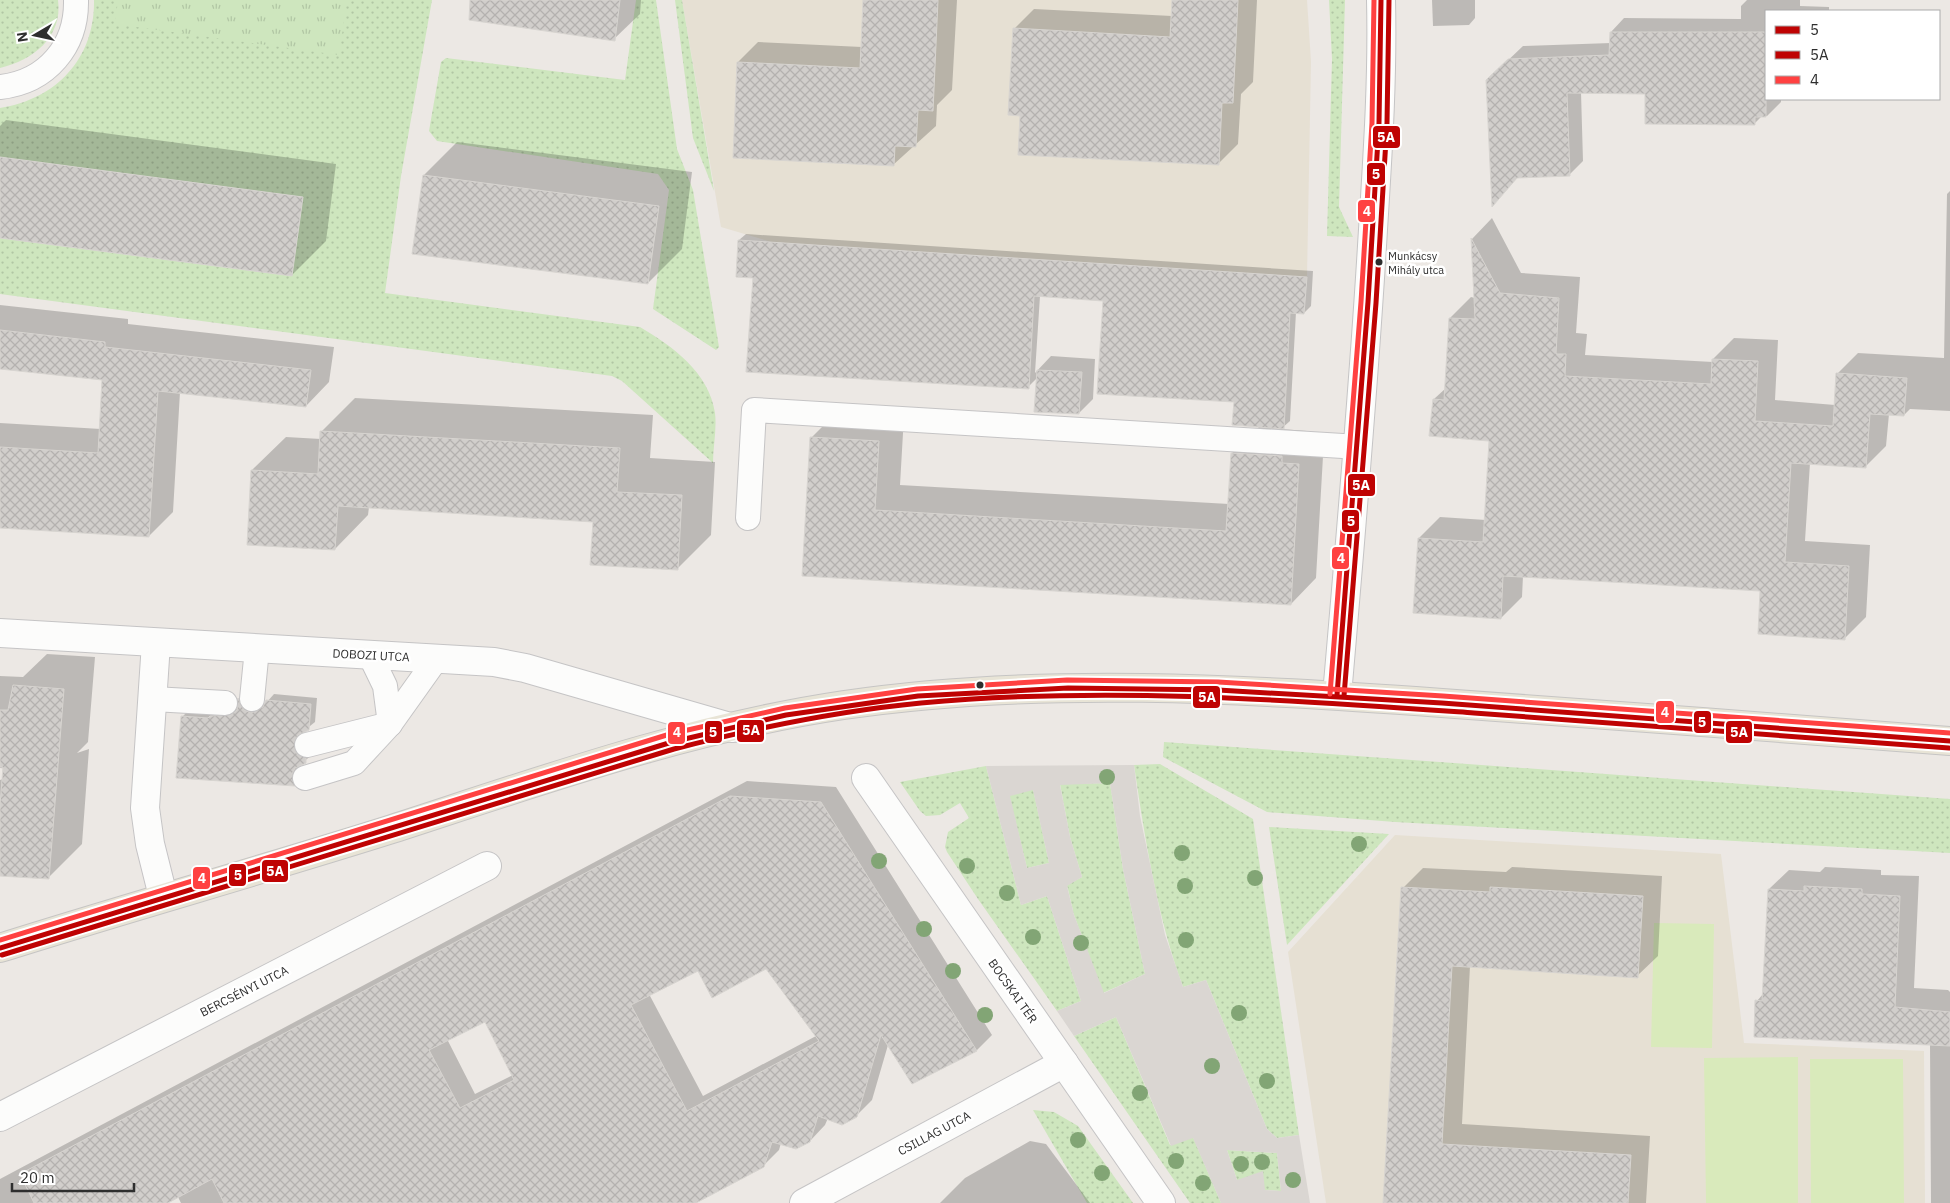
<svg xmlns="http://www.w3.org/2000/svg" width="1950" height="1203" viewBox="0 0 1950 1203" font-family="'IBM Plex Sans',sans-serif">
	<defs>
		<pattern id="grass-dots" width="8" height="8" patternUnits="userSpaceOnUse" patternTransform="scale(1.25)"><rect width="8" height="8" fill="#cee6be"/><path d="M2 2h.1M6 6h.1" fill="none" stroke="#b1c6a4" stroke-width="1.8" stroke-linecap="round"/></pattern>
		<pattern id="park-tufts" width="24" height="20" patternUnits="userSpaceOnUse" patternTransform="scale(1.25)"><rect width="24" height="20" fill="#cee6be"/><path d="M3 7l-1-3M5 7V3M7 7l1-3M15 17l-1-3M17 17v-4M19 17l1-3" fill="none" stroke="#b1c6a4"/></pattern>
		<pattern id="building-cross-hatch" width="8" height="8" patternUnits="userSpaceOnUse" patternTransform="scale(1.25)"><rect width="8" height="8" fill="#d1cecb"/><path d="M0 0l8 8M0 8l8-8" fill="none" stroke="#b4b1af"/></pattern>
	</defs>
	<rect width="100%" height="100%" fill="#ece8e4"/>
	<!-- education -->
	<g fill="#e6e0d3">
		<polygon points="682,0 1307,0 1311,62 1307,277 775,243 721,227"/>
		<polygon points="1395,835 1721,854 1744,1043 1924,1051 1925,1203 1326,1203 1288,952"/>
	</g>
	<!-- grass -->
	<g fill="url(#grass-dots)">
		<path d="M0,0H58C63,37 33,60 0,68Z"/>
		<path d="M94,0H432L401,176L385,293L640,327C672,346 709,372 715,413C717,429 713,447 713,463L622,381L612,376L0,294V108C57,99 95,58 94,0Z"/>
		<polygon points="636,0 656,0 677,149 693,190 719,347 716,350 653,309 669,190 658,174 437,141 429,131 441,62 446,58 625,80"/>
		<polygon points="675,0 682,0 714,191 693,138"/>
		<polygon points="1329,0 1345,0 1339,207 1353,237 1327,236 1332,59"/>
		<polygon points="1164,742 1950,799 1950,853 1395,822 1267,812 1163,757"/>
		<path d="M1160,764L1253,819L1299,1135L1277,1138L1267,1129L1206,980L1183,987C1157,916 1145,839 1134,765Z"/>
		<polygon points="986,766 1021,905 1047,896 1081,1001 1057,1011 978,899 947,852 945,847 948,832 969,818 960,803 940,815 926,816 920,811 900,782"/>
		<polygon points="1110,783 1123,869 1145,974 1103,993 1074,915 1067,885 1082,877 1070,837 1060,784"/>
		<polygon points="1033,789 1049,863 1027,868 1009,795"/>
		<polygon points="1269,827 1389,834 1287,945"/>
		<polygon points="1116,1017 1170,1145 1193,1137 1221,1203 1190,1203 1074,1036"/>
		<polygon points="1033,1110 1054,1112 1078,1126 1133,1203 1087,1203"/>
		<polygon points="1227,1150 1277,1153 1281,1191 1264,1190 1237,1180"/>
	</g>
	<!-- park -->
	<polygon fill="url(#park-tufts)" points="118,0 347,0 339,55 115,24"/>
	<!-- pitch -->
	<g fill="#d9eabb">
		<polygon points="1654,923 1714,924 1712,1048 1651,1047"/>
		<polygon points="1798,1057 1798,1203 1706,1203 1704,1058"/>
		<polygon points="1810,1059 1903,1059 1904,1203 1811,1203"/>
	</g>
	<!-- plaza -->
	<path fill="#dad6d2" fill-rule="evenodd" d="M1134,765L1140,816L1165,935L1183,987L1206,980L1267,1129L1277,1138L1299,1135L1310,1203H1221L1193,1138L1171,1146L1116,1017L1074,1036L1057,1011L1081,1001L1047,896L1021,905L986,766ZM1110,783L1123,869L1145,974L1104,993L1074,915L1067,886L1082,877L1070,837L1060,785ZM1033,790L1049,863L1027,868L1010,796ZM1227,1150L1277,1153L1281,1191L1265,1190L1263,1171L1237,1180Z"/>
	<!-- shadow -->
	<g fill="#0003" fill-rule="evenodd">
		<polygon points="474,0 641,0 640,14 614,39"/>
		<polygon points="864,0 957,0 952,90 937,105 936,126 893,165 738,62 758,42 862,47"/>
		<polygon points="1173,0 1257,0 1253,82 1241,94 1238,144 1218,164 1021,114 1014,29 1034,9 1172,16"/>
		<polygon points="1432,0 1475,0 1475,18 1469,25 1433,26"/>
		<polygon points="1747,0 1800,0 1800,6 1829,7 1829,11 1766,11 1766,99 1781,99 1781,102 1767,116 1762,116 1754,124 1646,93 1581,92 1583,161 1570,174 1518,177 1493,204 1501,67 1523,46 1611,43 1611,32 1624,18 1741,19 1741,6"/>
		<polygon points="6,120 336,164 326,241 292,275 0,236 0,126"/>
		<polygon points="457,142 692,172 682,249 648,283 424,175"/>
		<polygon points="1950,191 1950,411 1910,409 1904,415 1889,414 1886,446 1865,467 1810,463 1805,541 1870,545 1866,617 1845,638 1761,590 1523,576 1522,597 1501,618 1419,538 1440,517 1486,520 1490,440 1434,399 1446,388 1450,318 1471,297 1475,298 1472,239 1492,218 1521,273 1580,277 1576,333 1587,334 1585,355 1713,362 1713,359 1734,338 1778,340 1775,400 1835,405 1837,374 1858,353 1944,358 1947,194"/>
		<polygon points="746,234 1313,271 1311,306 1304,313 1296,312 1290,421 1281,429 1307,431 1306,438 1324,439 1316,578 1291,604 804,575 811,438 837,412 904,416 900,485 1229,504 1232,453 1260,426 1235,401 1104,300 1040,296 1035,373 1051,356 1095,359 1093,399 1079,413 1037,378 1028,387 754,277 739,240"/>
		<polygon points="0,305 128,319 128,324 334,347 329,382 306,406 180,392 173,512 149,536 0,527 0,423 101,429 103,379 0,368"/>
		<polygon points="355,398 653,415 650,458 715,462 711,535 677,569 594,520 369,507 368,515 335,549 252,470 286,437 321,439 322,431"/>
		<polygon points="47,654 95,657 88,742 77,753 89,749 82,844 48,878 0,875 0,780 26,771 0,768 0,676 23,677"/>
		<polygon points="245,693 259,707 266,703 274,694 317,698 315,722 300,734 303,748 312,755 298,766 301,779 294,785 182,717 189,710 238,709 239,699"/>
		<path d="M747,781L836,787L992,1035L977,1050L913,1083L888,1045L872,1100L856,1116L828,1118L825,1125L810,1141L781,1143L779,1150L763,1166L691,1203H181L175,1191L153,1203H0V1179ZM767,967L816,1036L703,1096L649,994L698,969ZM486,1020L513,1075L475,1094L447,1039Z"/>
		<polygon points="1512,867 1662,876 1658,956 1637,976 1470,966 1462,1124 1650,1136 1646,1203 1384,1203 1403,888 1423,868 1506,872"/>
		<polygon points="1825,867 1881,870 1881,875 1919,876 1914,988 1948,990 1950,992 1950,1203 1931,1203 1930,1045 1757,1001 1763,994 1769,889 1789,870 1820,872"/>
		<polygon points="1030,1141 1046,1144 1090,1203 940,1203 965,1178"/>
	</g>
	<!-- building -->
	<g fill="url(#building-cross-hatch)" stroke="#d7d4d0" fill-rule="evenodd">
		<polygon points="470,0 620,0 615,41 469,20"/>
		<polygon points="863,0 938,0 933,111 918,110 916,147 895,146 894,166 733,158 737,62 860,68"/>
		<polygon points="1172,0 1238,0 1233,103 1222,103 1219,165 1018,155 1020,116 1008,115 1013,28 1170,37"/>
		<polygon points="1610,32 1766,32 1766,117 1755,117 1755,125 1645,124 1645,94 1567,93 1570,176 1517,178 1492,207 1486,80 1508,59 1609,55"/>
		<polygon points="0,157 303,197 292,276 0,238"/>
		<polygon points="423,175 659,206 648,284 412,254"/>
		<polygon points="1471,238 1500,293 1559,298 1556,354 1566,354 1565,376 1711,384 1712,359 1758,361 1755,421 1833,426 1836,373 1907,378 1904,416 1870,414 1866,468 1791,463 1785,562 1849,566 1845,640 1758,634 1760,591 1629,583 1503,576 1501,619 1413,613 1418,538 1483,542 1489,441 1429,436 1433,399 1444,400 1449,318 1475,319"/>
		<polygon points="738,240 1307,277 1304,314 1290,313 1284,429 1232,425 1234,402 1097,394 1103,301 1034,296 1029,389 746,372 753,278 736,277"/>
		<polygon points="0,330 105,342 105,347 311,370 306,407 158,391 149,537 0,528 0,447 98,453 102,380 0,369"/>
		<polygon points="1037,370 1082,372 1079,414 1034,412"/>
		<polygon points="320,431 620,448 617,492 682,495 678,570 590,565 593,522 338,506 335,550 247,545 251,470 318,474"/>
		<polygon points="810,437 879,441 875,510 1226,531 1231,453 1282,456 1282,463 1299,464 1291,605 802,576"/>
		<polygon points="13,685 64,689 49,879 0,876 0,805 3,767 0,767 0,710 8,710"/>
		<polygon points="238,698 244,710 251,713 263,707 266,700 311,704 309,730 298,735 294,742 297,754 306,758 306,763 295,768 292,774 295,786 176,778 181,716 208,718 210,716 231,715 237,710"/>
		<path d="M730,796L821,802L977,1051L912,1084L881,1035L857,1117L842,1125L818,1116L810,1142L796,1149L772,1142L764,1167L696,1203H224L212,1179L168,1203H34L20,1174ZM766,969L819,1041L687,1111L631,1005L698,971L712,998ZM485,1022L514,1080L460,1108L429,1050Z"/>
		<polygon points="1804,886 1862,889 1862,894 1900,896 1895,1007 1950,1012 1950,1046 1754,1037 1755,1000 1762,1001 1768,889 1804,891"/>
		<polygon points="1401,887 1490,892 1490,887 1643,896 1638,978 1452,966 1442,1144 1631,1155 1628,1203 1383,1203"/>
	</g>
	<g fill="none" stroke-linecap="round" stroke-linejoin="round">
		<!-- lane casing -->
		<g stroke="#c5c4c5" stroke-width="26">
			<g id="lane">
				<path d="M0,87C47,82 77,46 76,0"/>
				<polyline points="748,518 754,410 1359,447"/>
				<polyline points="370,655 385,686 390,724"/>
				<polyline points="153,699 225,703"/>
				<polyline points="252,699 257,649"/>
				<polyline points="307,745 390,724"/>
				<polyline points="305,778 354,763 390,724 437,658"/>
			</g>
		</g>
		<!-- street casing -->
		<g stroke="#c5c4c5" stroke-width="30">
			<g id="street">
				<polyline points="0,633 494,662 525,668 733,728"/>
				<polyline points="156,643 145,808 150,844 163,896"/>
				<path d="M1337,695C1350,546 1363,396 1372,246C1377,164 1383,82 1381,0"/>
				<polyline points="866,778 1161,1203"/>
				<polyline points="0,1117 487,866"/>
				<polyline points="804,1203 1064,1063"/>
			</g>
		</g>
		<!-- primary casing -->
		<g stroke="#c6c5c4" stroke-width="30">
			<path id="primary" d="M0,948C130,907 262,870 392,829C540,781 689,728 844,705C1042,676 1243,689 1442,703C1611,715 1781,728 1950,741"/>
		</g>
		<!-- lane -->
		<use href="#lane" stroke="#fcfcfb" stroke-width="24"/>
		<!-- street -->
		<use href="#street" stroke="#fcfcfb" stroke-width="28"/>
		<!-- primary -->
		<use href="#primary" stroke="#e8e4d6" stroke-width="28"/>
		<!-- bus-1 casing -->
		<g stroke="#fff" stroke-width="9">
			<g id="bus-1">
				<polyline points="1337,695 1368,302 1379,123 1381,0"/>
				<polyline points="0,948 672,742 786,715 918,696 1068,688 1218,690 1442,703 1950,741"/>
			</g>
		</g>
		<!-- bus-2 casing -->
		<g stroke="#fff" stroke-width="9">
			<g id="bus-2">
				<polyline points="1344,696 1376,303 1387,123 1389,0"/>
				<path d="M2,955L674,749C755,728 837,711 921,703C1105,686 1290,700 1474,713C1633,724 1791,736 1949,748"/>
			</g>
		</g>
		<!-- bus-3 casing -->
		<g stroke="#fff" stroke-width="9">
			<g id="bus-3">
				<polyline points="1330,694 1361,302 1372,123 1374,0"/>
				<polyline points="0,940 670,734 785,708 917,689 1067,680 1218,682 1443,696 1950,733"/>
			</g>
		</g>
		<!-- bus-1 -->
		<use href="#bus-1" stroke="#bf0303" stroke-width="5"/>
		<!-- bus-2 -->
		<use href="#bus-2" stroke="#bf0303" stroke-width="5"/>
		<!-- bus-3 -->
		<use href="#bus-3" stroke="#ff4141" stroke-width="5"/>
	</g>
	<!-- trees -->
	<g fill="#82a575">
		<circle cx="1107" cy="777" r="8"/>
		<circle cx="1359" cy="844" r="8"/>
		<circle cx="1182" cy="853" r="8"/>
		<circle cx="879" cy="861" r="8"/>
		<circle cx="967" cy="866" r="8"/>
		<circle cx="1255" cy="878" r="8"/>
		<circle cx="1185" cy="886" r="8"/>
		<circle cx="1007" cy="893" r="8"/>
		<circle cx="924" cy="929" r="8"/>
		<circle cx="1033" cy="937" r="8"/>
		<circle cx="1186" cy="940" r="8"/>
		<circle cx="1081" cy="943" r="8"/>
		<circle cx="953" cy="971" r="8"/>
		<circle cx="1239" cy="1013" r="8"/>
		<circle cx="985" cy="1015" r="8"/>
		<circle cx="1212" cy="1066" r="8"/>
		<circle cx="1267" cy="1081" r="8"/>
		<circle cx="1140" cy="1093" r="8"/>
		<circle cx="1078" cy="1140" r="8"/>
		<circle cx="1176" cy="1161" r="8"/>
		<circle cx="1262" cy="1162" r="8"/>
		<circle cx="1241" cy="1164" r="8"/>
		<circle cx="1102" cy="1173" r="8"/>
		<circle cx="1293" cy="1180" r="8"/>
		<circle cx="1203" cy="1183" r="8"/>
	</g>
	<!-- markers -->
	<g fill="#2e2e2e" stroke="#fff" stroke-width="2">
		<circle cx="1379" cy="262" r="4.5"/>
		<circle cx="980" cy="685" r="4.5"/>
	</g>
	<g text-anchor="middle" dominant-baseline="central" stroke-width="5" stroke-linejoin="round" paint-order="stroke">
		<!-- bus labels -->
		<g font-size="11" fill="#2e2e2e" stroke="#fff" text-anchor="start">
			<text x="1388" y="256">Munkácsy<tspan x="1388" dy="14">Mihály utca</tspan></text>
		</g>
		<!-- street labels -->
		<g font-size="12" fill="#2e2e2e" stroke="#fff">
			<text transform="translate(371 655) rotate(3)">DOBOZI UTCA</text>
			<text transform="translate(244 991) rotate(-27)">BERCSÉNYI UTCA</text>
			<text transform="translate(1013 991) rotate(55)">BOCSKAI TÉR</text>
			<text transform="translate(934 1133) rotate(-28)">CSILLAG UTCA</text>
		</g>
	</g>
	<g stroke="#fff" stroke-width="2">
		<rect x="1372" y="125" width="29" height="24" rx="5" fill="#bf0303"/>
		<rect x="1366" y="162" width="20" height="24" rx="5" fill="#bf0303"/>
		<rect x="1357" y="199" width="19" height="24" rx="5" fill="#ff4141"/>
		<rect x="1347" y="473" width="29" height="24" rx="5" fill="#bf0303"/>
		<rect x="1341" y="509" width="19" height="24" rx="5" fill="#bf0303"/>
		<rect x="1331" y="546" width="19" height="24" rx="5" fill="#ff4141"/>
		<rect x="1192" y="685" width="29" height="24" rx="5" fill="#bf0303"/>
		<rect x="1655" y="700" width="20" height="24" rx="5" fill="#ff4141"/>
		<rect x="1693" y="710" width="19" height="24" rx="5" fill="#bf0303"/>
		<rect x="736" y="719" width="29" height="24" rx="5" fill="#bf0303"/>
		<rect x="1725" y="720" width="28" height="24" rx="5" fill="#bf0303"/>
		<rect x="704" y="720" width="19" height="24" rx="5" fill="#bf0303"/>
		<rect x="667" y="721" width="19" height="24" rx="5" fill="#ff4141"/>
		<rect x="261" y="859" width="28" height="24" rx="5" fill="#bf0303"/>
		<rect x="228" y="863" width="19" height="24" rx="5" fill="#bf0303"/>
		<rect x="192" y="866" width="19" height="24" rx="5" fill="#ff4141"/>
	</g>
	<g font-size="14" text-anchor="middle" font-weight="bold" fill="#fff">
		<text x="1386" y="142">5A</text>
		<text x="1376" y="179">5</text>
		<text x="1367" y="216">4</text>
		<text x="1361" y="490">5A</text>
		<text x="1351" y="526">5</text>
		<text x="1341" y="563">4</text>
		<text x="1207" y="702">5A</text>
		<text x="1665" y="717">4</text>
		<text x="1702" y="727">5</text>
		<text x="751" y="735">5A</text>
		<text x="1739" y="737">5A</text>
		<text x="713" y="737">5</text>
		<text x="677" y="737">4</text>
		<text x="275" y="876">5A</text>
		<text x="238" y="880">5</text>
		<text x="202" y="883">4</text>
	</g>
	<!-- legend -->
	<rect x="1765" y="10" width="175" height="90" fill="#ffffff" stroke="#ababab"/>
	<rect x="1775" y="26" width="25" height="8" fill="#bf0303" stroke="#ababab"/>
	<text x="1810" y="35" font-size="15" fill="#2e2e2e">5</text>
	<rect x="1775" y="51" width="25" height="8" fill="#bf0303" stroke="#ababab"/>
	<text x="1810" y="60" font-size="15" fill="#2e2e2e">5A</text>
	<rect x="1775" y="76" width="25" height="8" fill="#ff4141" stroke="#ababab"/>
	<text x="1810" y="85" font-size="15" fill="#2e2e2e">4</text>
	<!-- north arrow -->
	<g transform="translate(35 35) rotate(261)" stroke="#ffffff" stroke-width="4" paint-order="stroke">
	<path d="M0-4L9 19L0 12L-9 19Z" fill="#2e2e2e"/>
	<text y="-8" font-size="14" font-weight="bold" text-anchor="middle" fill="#2e2e2e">N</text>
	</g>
	<!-- scale -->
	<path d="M12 1183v8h122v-8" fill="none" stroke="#2e2e2e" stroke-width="2.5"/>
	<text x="20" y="1183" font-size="15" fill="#2e2e2e" stroke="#ffffff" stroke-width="4" paint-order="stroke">20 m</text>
</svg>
